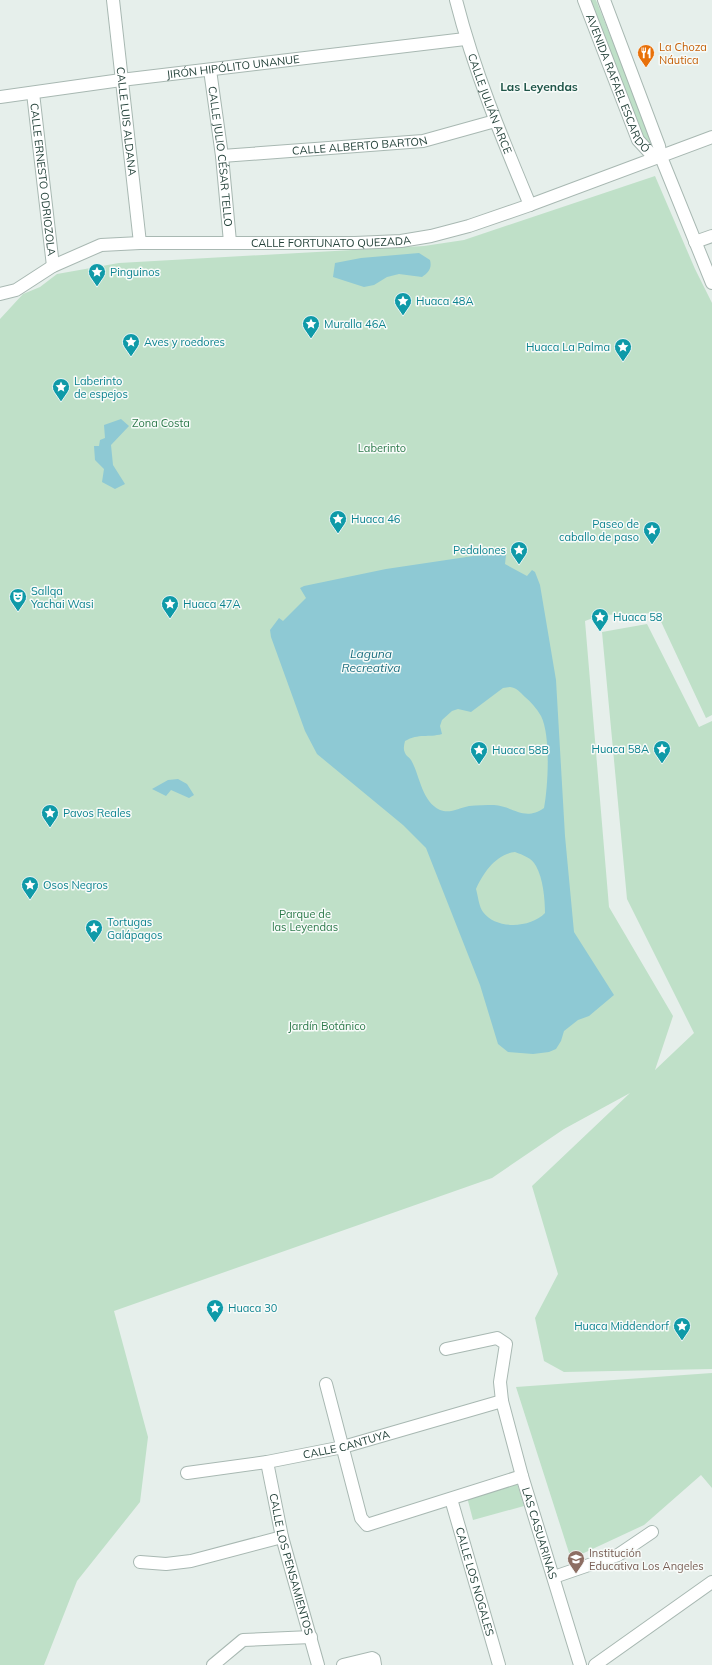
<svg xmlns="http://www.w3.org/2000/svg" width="712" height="1665" font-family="Mulish,sans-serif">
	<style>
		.green { fill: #bfe0c8 }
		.water { fill: #8ec9d4; fill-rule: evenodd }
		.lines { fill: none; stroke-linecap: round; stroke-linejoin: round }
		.minor-casing { stroke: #a8b8b2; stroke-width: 14 }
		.minor { stroke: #fff; stroke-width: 12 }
		.labels { text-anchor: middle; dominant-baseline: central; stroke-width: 3; stroke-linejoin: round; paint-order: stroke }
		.food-label { font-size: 11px; fill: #c56008; stroke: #f7fbf9; text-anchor: start }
		.street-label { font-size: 11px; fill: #24423a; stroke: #f7fbf9 }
		.culture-label { font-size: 11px; fill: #0d838f; stroke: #f7fbf9; text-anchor: start }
		.park-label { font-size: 11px; fill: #2d7a4b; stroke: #f7fbf9 }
		.education-label { font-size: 11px; fill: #785e54; stroke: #f7fbf9; text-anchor: start }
		.neighbourhood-label { font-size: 12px; font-weight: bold; fill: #1f5548; stroke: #f7fbf9 }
		.water-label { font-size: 12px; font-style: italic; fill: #1c6f80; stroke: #f7fbf9 }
	</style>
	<rect width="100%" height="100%" fill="#e6efeb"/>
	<g class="green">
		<polygon points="589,0 596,0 650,135 650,149 644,141"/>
		<polygon points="655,176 695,269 712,303 712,715 706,718 657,613 601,615 585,621 609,907 673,1016 655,1070 694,1033 627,899 602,632 647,624 699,727 712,721 712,1369 564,1372 544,1361 535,1318 558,1274 532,1186 630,1093 564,1129 492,1178 114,1311 148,1437 140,1502 77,1581 44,1665 0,1665 0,319 23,294 40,287 57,274 119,263 424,246 464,240"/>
		<polygon points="712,1373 712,1488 701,1475 644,1525 571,1559 516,1387"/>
		<polygon points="517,1483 524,1506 473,1520 467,1497"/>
	</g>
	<g class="water">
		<path d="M419 253 430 260C432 268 429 272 422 277L399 274 387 277 374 285 364 287 333 277 335 263 361 258Z"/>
		<polygon points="121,419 129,426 111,445 113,465 125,484 115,489 102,482 104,469 95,460 94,446 99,446 100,440 105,438 104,425"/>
		<path d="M500 552 506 555 505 564 527 576 532 570 535 572 540 585 556 680 565 836 574 932 614 995 589 1016 578 1020 564 1031 561 1041 556 1049 549 1052 533 1054 508 1052 498 1044 480 985 426 848 403 825 317 754 305 731 271 637 270 630 279 618 283 621 306 598 300 588 304 586 386 569ZM510 687C517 688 520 692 525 697 531 702 537 709 541 716 551 736 548 787 544 808 524 822 513 806 494 805 486 805 477 805 469 806 459 808 450 814 440 810 421 801 420 775 411 760 409 757 406 756 405 753 403 749 404 745 405 741 419 733 428 738 442 734L440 726 442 720 452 711 458 709 471 712 503 688ZM515 852C523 855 532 858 536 866 543 878 545 899 545 913 531 928 496 930 483 912 479 907 478 896 476 889 483 873 496 854 515 852Z"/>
		<polygon points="178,779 187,784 194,795 189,798 171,790 166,796 152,789 168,780"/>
	</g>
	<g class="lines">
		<defs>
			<g id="minor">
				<path id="s1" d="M113 0 140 243"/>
				<path id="s2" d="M456 0C474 71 502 138 530 205"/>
				<path id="s3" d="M584 0 638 140 650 153 661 157"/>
				<polyline points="604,0 659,146 661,157 712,283"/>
				<path id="s4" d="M210 70 222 156 230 242"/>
				<path id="s5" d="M33 93 53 266"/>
				<path id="s6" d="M0 97 121 80 465 39"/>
				<path id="s7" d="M222 156 423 141 495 121"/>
				<polyline points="695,242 712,236"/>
				<path id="s8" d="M0 294 16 290 53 266 101 245 140 243H355L401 241 431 236 469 226 530 205 712 137"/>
				<path id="s9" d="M446 1349 497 1338 506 1344 500 1382 502 1401 522 1476 580 1665"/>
				<polyline points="326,1384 361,1518 367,1525 522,1476"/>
				<path id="s10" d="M267 1462 282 1537 318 1665"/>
				<path id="s11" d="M187 1473 267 1462 343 1447 502 1401"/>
				<path id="s12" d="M451 1499 499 1665"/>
				<polyline points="140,1562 166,1564 191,1561 282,1537"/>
				<polyline points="554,1577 618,1555 652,1532"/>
				<polyline points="213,1665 243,1640 311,1637"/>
				<polyline points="343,1665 372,1658 374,1659 375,1665"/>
				<polyline points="595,1665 712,1582"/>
			</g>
		</defs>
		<use href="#minor" class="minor-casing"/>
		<use href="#minor" class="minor"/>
	</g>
	<defs>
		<symbol id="restaurant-pin" viewBox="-11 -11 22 30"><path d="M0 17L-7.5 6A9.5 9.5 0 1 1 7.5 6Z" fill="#e8710a" stroke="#f7fbf9"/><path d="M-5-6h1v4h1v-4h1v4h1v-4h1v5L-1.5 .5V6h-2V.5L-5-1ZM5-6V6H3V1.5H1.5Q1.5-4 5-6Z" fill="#fff"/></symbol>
		<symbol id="sight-pin" viewBox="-11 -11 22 30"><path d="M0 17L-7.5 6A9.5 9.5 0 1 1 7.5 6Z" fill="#0f9aa8" stroke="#f7fbf9"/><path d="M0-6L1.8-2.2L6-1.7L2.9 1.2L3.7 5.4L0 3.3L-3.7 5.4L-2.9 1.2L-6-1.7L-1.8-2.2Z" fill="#fff"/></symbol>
		<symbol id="theatre-pin" viewBox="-11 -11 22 30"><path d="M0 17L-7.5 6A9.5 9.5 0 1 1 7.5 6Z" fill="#0f9aa8" stroke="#f7fbf9"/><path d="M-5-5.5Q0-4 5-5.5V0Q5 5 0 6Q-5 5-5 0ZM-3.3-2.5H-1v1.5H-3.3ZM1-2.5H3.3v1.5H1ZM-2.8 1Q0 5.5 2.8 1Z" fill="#fff"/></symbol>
		<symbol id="school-pin" viewBox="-11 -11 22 30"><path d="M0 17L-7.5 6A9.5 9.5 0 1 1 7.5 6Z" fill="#8d6e63" stroke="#f7fbf9"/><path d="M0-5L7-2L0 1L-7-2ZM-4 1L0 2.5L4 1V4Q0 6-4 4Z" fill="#fff"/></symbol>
	</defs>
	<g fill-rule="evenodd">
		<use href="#restaurant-pin" x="636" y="43" width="20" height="27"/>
		<use href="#sight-pin" x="87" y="262" width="20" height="27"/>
		<use href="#sight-pin" x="393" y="291" width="20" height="27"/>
		<use href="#sight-pin" x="301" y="314" width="20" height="27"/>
		<use href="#sight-pin" x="121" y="332" width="20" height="27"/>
		<use href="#sight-pin" x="613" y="337" width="20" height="27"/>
		<use href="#sight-pin" x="51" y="377" width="20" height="27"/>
		<use href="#sight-pin" x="328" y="509" width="20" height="27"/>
		<use href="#sight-pin" x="642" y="520" width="20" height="27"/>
		<use href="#sight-pin" x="509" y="540" width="20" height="27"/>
		<use href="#theatre-pin" x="8" y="587" width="20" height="27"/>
		<use href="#sight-pin" x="160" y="594" width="20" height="27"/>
		<use href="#sight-pin" x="590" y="607" width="20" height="27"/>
		<use href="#sight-pin" x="652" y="739" width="20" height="27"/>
		<use href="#sight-pin" x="469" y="740" width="20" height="27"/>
		<use href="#sight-pin" x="40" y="803" width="20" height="27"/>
		<use href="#sight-pin" x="20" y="875" width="20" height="27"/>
		<use href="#sight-pin" x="84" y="918" width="20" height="27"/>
		<use href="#sight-pin" x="205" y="1298" width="20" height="27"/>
		<use href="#sight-pin" x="672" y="1316" width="20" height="27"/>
		<use href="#school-pin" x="566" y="1549" width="20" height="27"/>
	</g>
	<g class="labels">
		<g class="food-label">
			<text x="659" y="47">La Choza<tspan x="659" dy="13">Náutica</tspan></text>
		</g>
		<g class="street-label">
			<text stroke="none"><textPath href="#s6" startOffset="235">JIRÓN HIPÓLITO UNANUE</textPath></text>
			<text stroke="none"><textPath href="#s3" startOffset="90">AVENIDA RAFAEL ESCARDÓ</textPath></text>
			<text stroke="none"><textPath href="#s2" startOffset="109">CALLE JULIÁN ARCE</textPath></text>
			<text stroke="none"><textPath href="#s1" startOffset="122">CALLE LUIS ALDANA</textPath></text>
			<text stroke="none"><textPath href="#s7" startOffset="138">CALLE ALBERTO BARTON</textPath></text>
			<text stroke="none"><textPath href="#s4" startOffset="87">CALLE JULIO CÉSAR TELLO</textPath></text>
			<text stroke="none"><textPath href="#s5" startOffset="87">CALLE ERNESTO ODRIOZOLA</textPath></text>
			<text stroke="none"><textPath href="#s8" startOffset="343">CALLE FORTUNATO QUEZADA</textPath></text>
			<text stroke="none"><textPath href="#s11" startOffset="162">CALLE CANTUYA</textPath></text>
			<text stroke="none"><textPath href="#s9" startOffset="258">LAS CASUARINAS</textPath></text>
			<text stroke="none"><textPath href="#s10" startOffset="105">CALLE LOS PENSAMIENTOS</textPath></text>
			<text stroke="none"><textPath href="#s12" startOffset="86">CALLE LOS NOGALES</textPath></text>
		</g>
		<g class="culture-label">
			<text x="110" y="272">Pinguinos</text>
			<text x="416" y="301">Huaca 48A</text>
			<text x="324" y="324">Muralla 46A</text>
			<text x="144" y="342">Aves y roedores</text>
			<text x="610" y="347" text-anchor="end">Huaca La Palma</text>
			<text x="74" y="381">Laberinto<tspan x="74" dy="13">de espejos</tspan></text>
			<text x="351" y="519">Huaca 46</text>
			<text x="639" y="524" text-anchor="end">Paseo de<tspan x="639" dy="13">caballo de paso</tspan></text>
			<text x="506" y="550" text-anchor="end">Pedalones</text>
			<text x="31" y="591">Sallqa<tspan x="31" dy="13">Yachai Wasi</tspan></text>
			<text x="183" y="604">Huaca 47A</text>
			<text x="613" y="617">Huaca 58</text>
			<text x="649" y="749" text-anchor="end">Huaca 58A</text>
			<text x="492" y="750">Huaca 58B</text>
			<text x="63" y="813">Pavos Reales</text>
			<text x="43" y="885">Osos Negros</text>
			<text x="107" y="922">Tortugas<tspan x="107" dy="13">Galápagos</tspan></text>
			<text x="228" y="1308">Huaca 30</text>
			<text x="669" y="1326" text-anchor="end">Huaca Middendorf</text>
		</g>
		<g class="park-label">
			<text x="161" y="423">Zona Costa</text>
			<text x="382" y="448">Laberinto</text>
			<text x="305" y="914">Parque de<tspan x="305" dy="13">las Leyendas</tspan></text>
			<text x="327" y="1026">Jardín Botánico</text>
		</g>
		<g class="education-label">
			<text x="589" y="1553">Institución<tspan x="589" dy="13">Educativa Los Angeles</tspan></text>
		</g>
		<g class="neighbourhood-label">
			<text x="539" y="86">Las Leyendas</text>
		</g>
		<g class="water-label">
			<text x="371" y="653">Laguna<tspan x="371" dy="14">Recreativa</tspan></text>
		</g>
	</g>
</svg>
